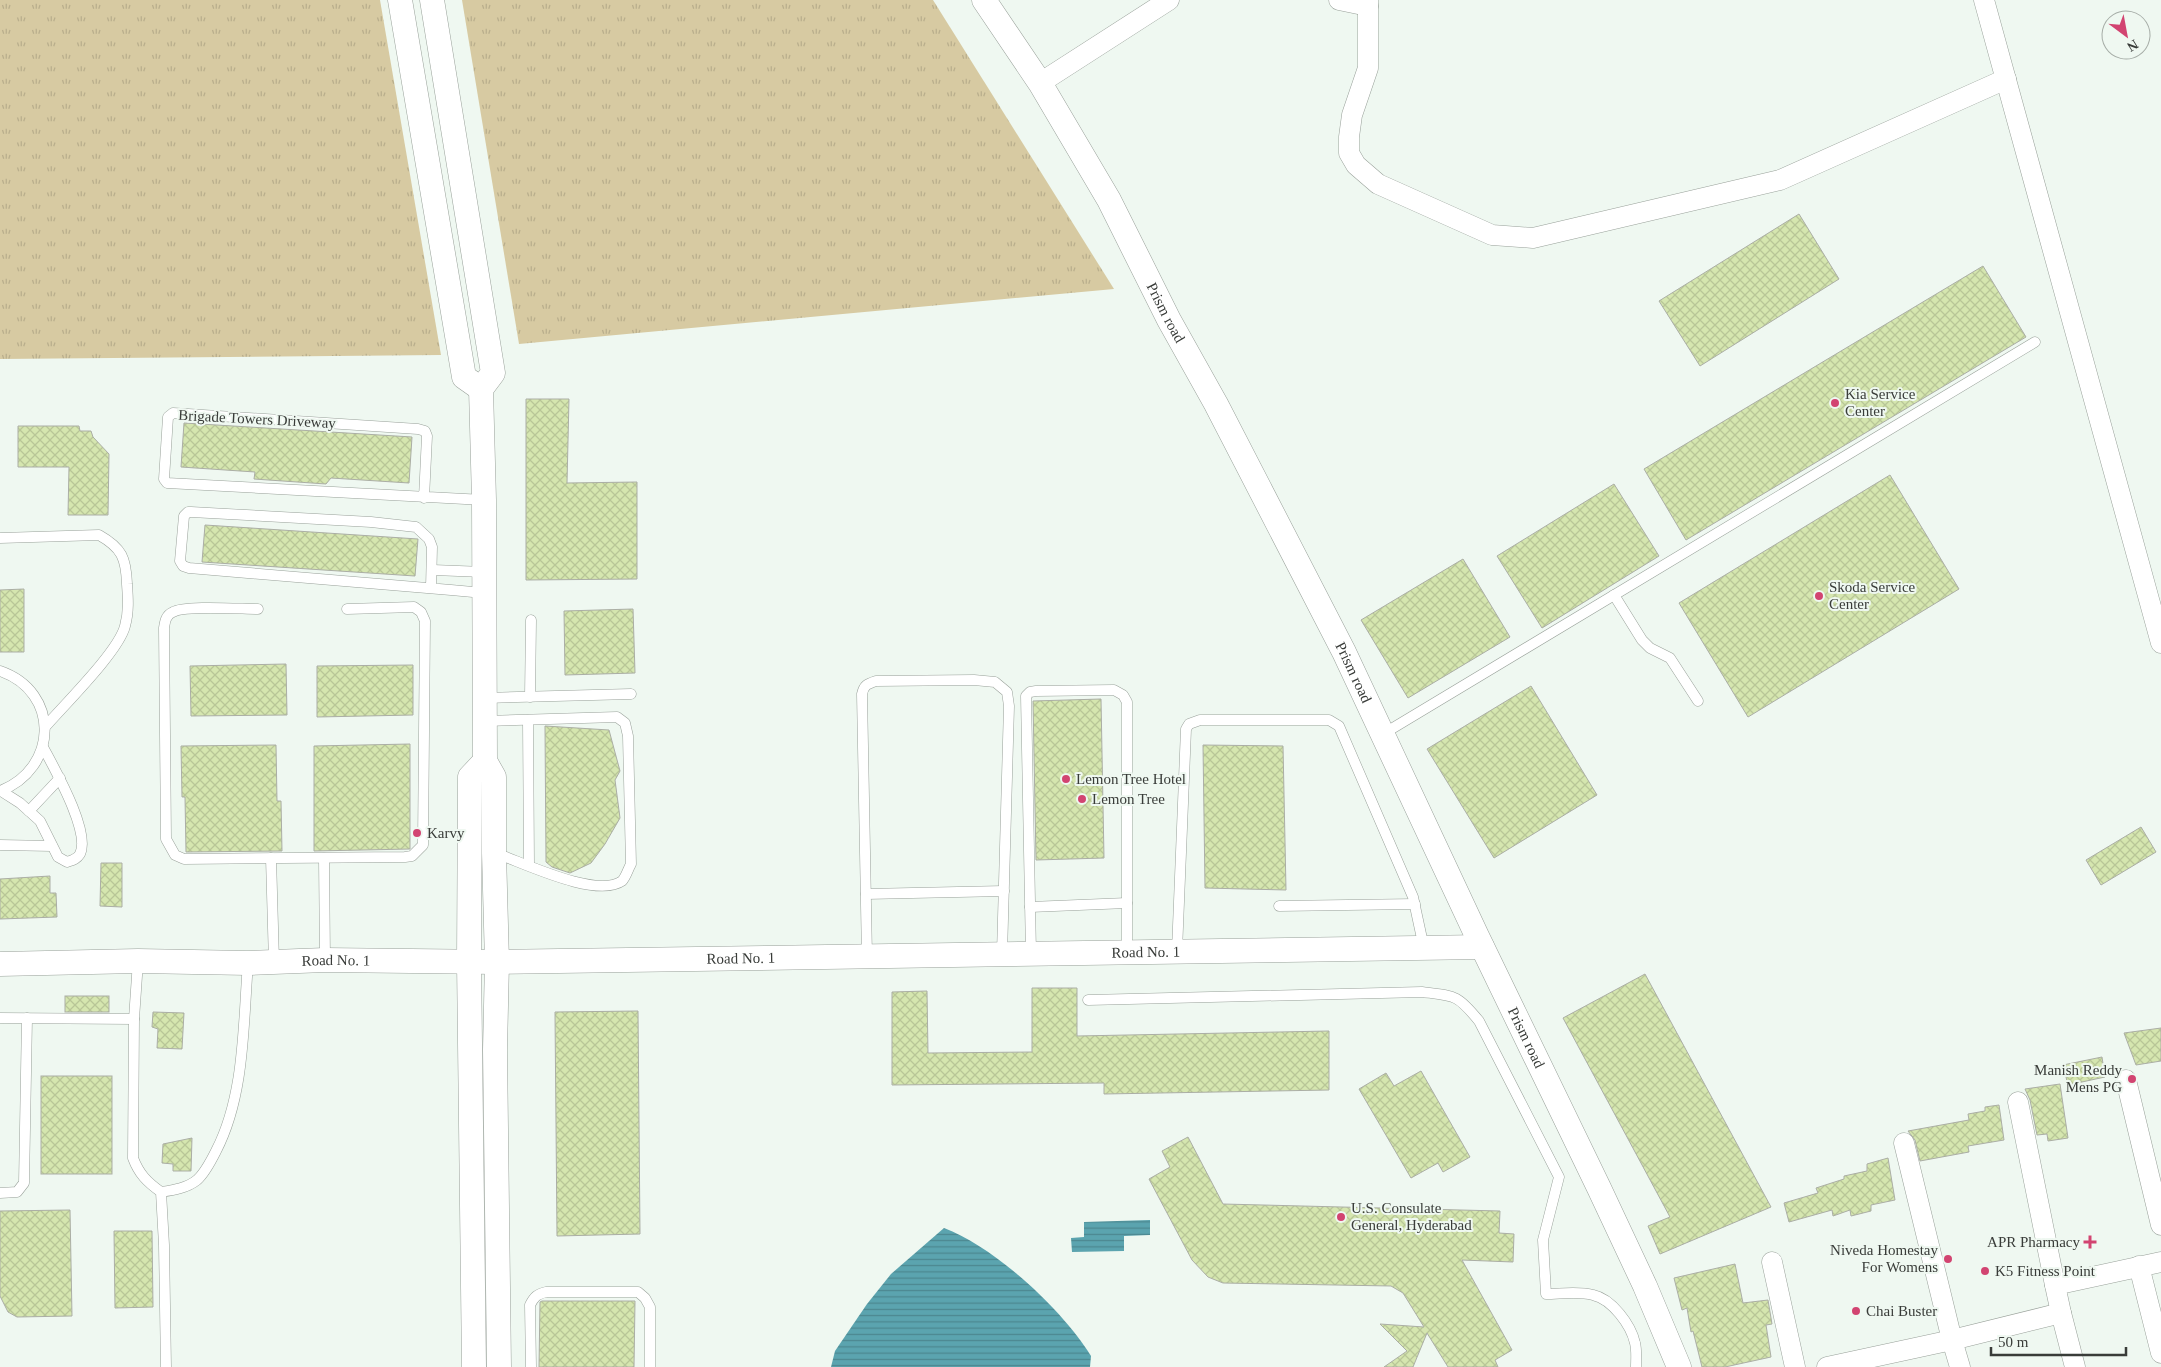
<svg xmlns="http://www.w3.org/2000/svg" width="2161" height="1367" font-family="Georgia,serif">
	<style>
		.grass { fill: url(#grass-tufts) }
		.water { fill: url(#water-rules) }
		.building { fill: url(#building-cross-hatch); stroke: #abaea5 }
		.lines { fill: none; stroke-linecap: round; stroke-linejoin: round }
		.service-casing { stroke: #99a19a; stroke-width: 11 }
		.minor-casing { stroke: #99a19a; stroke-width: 21 }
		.tertiary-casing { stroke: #99a19a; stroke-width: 25 }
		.service { stroke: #fff; stroke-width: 10 }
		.minor { stroke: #fff; stroke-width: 20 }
		.tertiary { stroke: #fff; stroke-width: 24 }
		.poi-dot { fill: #d24471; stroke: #eff8f1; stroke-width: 2 }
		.labels { text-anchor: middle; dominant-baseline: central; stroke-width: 4; stroke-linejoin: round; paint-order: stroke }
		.street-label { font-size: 15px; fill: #393c39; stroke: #eff8f1 }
		.poi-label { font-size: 15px; fill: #393c39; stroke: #eff8f1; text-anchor: start }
	</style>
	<defs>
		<pattern id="grass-tufts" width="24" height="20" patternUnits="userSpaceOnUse" patternTransform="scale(1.25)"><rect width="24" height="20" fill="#d7caa2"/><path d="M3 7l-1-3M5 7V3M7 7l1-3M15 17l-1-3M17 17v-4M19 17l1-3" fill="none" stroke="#b9ae8c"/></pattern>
		<pattern id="water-rules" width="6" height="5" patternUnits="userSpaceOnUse" patternTransform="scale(1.25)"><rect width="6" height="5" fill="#5ba4af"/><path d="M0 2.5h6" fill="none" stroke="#4c878f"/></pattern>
		<pattern id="building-cross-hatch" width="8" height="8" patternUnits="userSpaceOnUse" patternTransform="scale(1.25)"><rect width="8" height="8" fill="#d5e6af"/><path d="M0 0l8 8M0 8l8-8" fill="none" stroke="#b8c697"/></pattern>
	</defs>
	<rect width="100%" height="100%" fill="#eff8f1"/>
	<g class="grass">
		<polygon points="0,0 380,0 441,355 0,359"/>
		<polygon points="462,0 933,0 1114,289 519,344"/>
	</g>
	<g class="water">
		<polygon points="1150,1220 1150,1235 1124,1236 1124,1251 1072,1252 1071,1238 1084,1237 1084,1222"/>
		<path d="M944 1228C996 1248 1062 1309 1091 1356L1090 1367H831L835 1351 867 1304 891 1274Z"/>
	</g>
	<g class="building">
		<polygon points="1799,214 1839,279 1700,366 1659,301"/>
		<polygon points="1983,266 2026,337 1686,540 1644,469"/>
		<polygon points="526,399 569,399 567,483 637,482 637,579 526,580"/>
		<polygon points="184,423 412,437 409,483 331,478 326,484 254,479 255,472 181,467"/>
		<polygon points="18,426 79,426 80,431 91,431 93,437 109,454 108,515 68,515 69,467 18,467"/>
		<polygon points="1890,475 1959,589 1748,717 1679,603"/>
		<polygon points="1614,484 1659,556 1542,628 1497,556"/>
		<polygon points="205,525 418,539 415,576 202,562"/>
		<polygon points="1463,559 1510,637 1408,698 1361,620"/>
		<polygon points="24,589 24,652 0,652 0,590"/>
		<polygon points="633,609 635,673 565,675 564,611"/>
		<polygon points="286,664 287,715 191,716 190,666"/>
		<polygon points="413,665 413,715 317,717 317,666"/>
		<polygon points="1531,686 1597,795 1494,858 1427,749"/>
		<polygon points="1101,699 1104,858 1036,860 1033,701"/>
		<polygon points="545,726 609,730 620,771 615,780 620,818 605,844 591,863 570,873 552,867 546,862"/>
		<polygon points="410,744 410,849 314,851 314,746"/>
		<polygon points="276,745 277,801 281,801 282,851 186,852 185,797 182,797 181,746"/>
		<polygon points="1203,745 1283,746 1286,890 1205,888"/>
		<polygon points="2141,827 2156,852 2101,885 2086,860"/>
		<polygon points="101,863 122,863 122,907 100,906"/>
		<polygon points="50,876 50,893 56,893 57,917 0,919 0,879"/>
		<polygon points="1645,974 1771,1207 1660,1254 1648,1226 1670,1217 1563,1018"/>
		<polygon points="1032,988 1077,988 1077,1036 1329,1031 1329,1090 1104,1094 1104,1083 892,1085 892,992 927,991 928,1053 1032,1052"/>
		<rect x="65" y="996" width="44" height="16"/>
		<polygon points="638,1011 640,1234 557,1236 555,1012"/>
		<polygon points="153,1012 184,1013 182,1049 157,1048 158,1029 152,1027"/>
		<polygon points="2161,1028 2161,1061 2136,1065 2124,1033"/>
		<polygon points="2102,1057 2105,1077 2068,1085 2063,1065"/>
		<polygon points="1421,1071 1470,1157 1443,1172 1438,1163 1411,1178 1359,1089 1386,1073 1394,1086"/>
		<rect x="41" y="1076" width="71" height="98"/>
		<polygon points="2060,1084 2068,1138 2048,1141 2047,1134 2037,1135 2030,1100 2025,1089"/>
		<polygon points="1999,1105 2004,1140 1968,1146 1969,1152 1920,1161 1915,1140 1908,1131 1969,1120 1968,1114 1985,1111 1985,1107"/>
		<polygon points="1188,1137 1223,1204 1500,1211 1499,1233 1514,1234 1513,1262 1462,1260 1512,1350 1495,1360 1498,1367 1448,1367 1427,1333 1413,1367 1384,1367 1407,1351 1380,1324 1424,1327 1403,1293 1391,1286 1223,1283 1208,1277 1192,1260 1149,1179 1170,1167 1162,1151"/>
		<polygon points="192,1138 191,1171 173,1171 173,1164 162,1163 163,1144"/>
		<polygon points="1888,1158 1895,1200 1871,1205 1871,1211 1851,1216 1850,1210 1833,1216 1832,1210 1789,1222 1784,1203 1818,1193 1816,1188 1844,1179 1844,1176 1867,1171 1867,1164"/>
		<polygon points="70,1210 72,1316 17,1317 8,1312 0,1296 0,1211"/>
		<polygon points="114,1231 152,1231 153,1307 115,1308"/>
		<polygon points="1735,1264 1743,1303 1768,1300 1772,1324 1766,1325 1771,1357 1725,1367 1702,1367 1693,1331 1691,1332 1687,1308 1682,1310 1674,1278"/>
		<polygon points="542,1301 635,1301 634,1367 539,1367 540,1302"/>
	</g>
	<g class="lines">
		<defs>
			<g id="service">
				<polyline points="424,498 427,436 425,431 418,429 173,413 168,417 164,479 167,483 484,500"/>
				<path d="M0 538 99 535C122 548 126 558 127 584 128 598 129 612 125 626 119 651 64 705 45 727"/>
				<polyline points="433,570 484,572"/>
				<polyline points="431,588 432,547 429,539 416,527 371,522 191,512 188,512 184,516 180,561 183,566 189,568 451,590 484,593"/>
				<polyline points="1614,595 1642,640 1650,648 1670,658 1698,701"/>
				<path d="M258 609C242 609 184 605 173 612 166 615 165 621 164 628L166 839 175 855 184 859 405 857 412 856 423 845 425 621 421 612 414 607 347 609"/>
				<path d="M0 671C61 692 58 769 0 791"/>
				<polyline points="530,697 531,620"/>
				<polyline points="485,698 631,694"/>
				<polyline points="528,720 529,865"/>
				<path d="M485 721 617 717 625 723 628 736 631 864C628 869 626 877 622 881 596 899 522 862 495 853"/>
				<polyline points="1383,734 2035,342"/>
				<path d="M1 791 20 803 40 821 58 857 67 862C73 860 77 859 80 854 91 832 54 768 43 747"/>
				<polyline points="29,811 60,778"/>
				<polyline points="0,845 52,846"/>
				<polyline points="271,858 274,962"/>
				<polyline points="324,858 325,960"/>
				<polyline points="866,894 1004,891"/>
				<polyline points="1279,906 1415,904"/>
				<polyline points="1030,907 1127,903"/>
				<polyline points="1177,951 1186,729 1189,724 1200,720 1329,720 1339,726 1413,897 1424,948"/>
				<polyline points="1031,953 1026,696 1030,692 1036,691 1114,690 1123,695 1127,702 1127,951"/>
				<path d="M867 957 862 694C864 685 867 684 876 681L974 680 995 682 1007 692 1009 706 1002 954"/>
				<path d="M138 961 134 1019 133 1158C139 1174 147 1182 161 1192L164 1245 166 1367"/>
				<path d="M1088 1000 1422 992C1455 996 1457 994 1479 1021L1559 1177 1543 1240 1546 1294C1560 1294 1579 1291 1593 1295 1612 1299 1631 1325 1635 1343 1637 1351 1636 1360 1636 1367"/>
				<polyline points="0,1018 134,1019"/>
				<path d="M161 1192C174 1190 187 1188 197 1180 205 1173 211 1161 216 1151 245 1095 243 1025 248 963"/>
				<polyline points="0,1193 17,1192 24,1183 27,1018"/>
				<path d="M531 1367 530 1305C534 1297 537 1294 546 1292H638L645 1298 650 1307V1367"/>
			</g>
			<g id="minor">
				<polyline points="1339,0 1368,6"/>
				<polyline points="1368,0 1368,68 1352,115 1349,137 1349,153 1356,165 1378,184 1492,235 1533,238 1780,180 2006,79"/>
				<polyline points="1984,0 2161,643"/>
				<polyline points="1040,83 1169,0"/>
				<polyline points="2126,1080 2161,1225"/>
				<polyline points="2018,1102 2055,1285"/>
				<polyline points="1904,1143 1952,1340 1960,1367"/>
				<polyline points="1772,1262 1795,1367"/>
				<polyline points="2139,1266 2161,1353"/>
				<polyline points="2061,1313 2075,1367"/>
				<polyline points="1827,1367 1952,1340 2061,1313 2055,1285 2161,1262"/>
			</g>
			<g id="tertiary">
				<polyline points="400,0 464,377 481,389"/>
				<polyline points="432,0 493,373 481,389 484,500 485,761 494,777 494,853 497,962 495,1050 499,1367"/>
				<path id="s1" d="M984 0 1040 83 1109 200 1169 320 1216 404 1344 652 1477 936 1599 1188 1645 1286 1679 1367"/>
				<path id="s2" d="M0 964 138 961 248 963 325 960 497 962 1482 947"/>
				<polyline points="474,1367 469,962 470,777 485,761"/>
			</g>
		</defs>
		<use href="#service" class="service-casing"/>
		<use href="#minor" class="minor-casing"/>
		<use href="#tertiary" class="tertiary-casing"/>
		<use href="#service" class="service"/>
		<use href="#minor" class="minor"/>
		<use href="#tertiary" class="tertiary"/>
	</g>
	<g class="poi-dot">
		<circle cx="1835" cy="403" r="5"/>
		<circle cx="1819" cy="596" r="5"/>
		<circle cx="1066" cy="779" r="5"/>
		<circle cx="1082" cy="799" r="5"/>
		<circle cx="417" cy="833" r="5"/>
		<circle cx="2132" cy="1079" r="5"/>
		<circle cx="1341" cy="1217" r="5"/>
		<path d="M2087.5 1234.5h5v5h5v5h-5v5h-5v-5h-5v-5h5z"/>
		<circle cx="1948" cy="1259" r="5"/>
		<circle cx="1985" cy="1271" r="5"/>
		<circle cx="1856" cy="1311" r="5"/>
	</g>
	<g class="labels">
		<g class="street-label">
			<text stroke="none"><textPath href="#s1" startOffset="362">Prism road</textPath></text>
			<text transform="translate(257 419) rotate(3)">Brigade Towers Driveway</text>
			<text stroke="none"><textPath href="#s1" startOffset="768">Prism road</textPath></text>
			<text stroke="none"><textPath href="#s2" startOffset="1146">Road No. 1</textPath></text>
			<text stroke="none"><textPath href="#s2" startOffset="741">Road No. 1</textPath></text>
			<text stroke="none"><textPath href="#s2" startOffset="336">Road No. 1</textPath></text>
			<text stroke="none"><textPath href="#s1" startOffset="1172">Prism road</textPath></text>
		</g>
		<g class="poi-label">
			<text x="1845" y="394">Kia Service<tspan x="1845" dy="17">Center</tspan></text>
			<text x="1829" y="587">Skoda Service<tspan x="1829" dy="17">Center</tspan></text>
			<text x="1076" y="779">Lemon Tree Hotel</text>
			<text x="1092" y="799">Lemon Tree</text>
			<text x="427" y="833">Karvy</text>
			<text x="2122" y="1070" text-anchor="end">Manish Reddy<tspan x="2122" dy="17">Mens PG</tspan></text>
			<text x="1351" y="1208">U.S. Consulate<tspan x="1351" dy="17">General, Hyderabad</tspan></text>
			<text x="2080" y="1242" text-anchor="end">APR Pharmacy</text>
			<text x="1938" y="1250" text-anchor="end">Niveda Homestay<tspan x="1938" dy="17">For Womens</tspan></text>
			<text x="1995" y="1271">K5 Fitness Point</text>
			<text x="1866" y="1311">Chai Buster</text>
		</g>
	</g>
	<g transform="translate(2126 35) rotate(148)"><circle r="24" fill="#eff8f1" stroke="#a6ada7"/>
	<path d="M0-4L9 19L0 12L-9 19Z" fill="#d24471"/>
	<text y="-8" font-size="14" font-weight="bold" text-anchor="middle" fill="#393c39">N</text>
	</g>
	<path d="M1991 1347v8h135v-8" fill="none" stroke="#393c39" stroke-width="2.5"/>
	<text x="1998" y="1347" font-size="15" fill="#393c39" stroke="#eff8f1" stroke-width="4" paint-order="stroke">50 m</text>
</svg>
